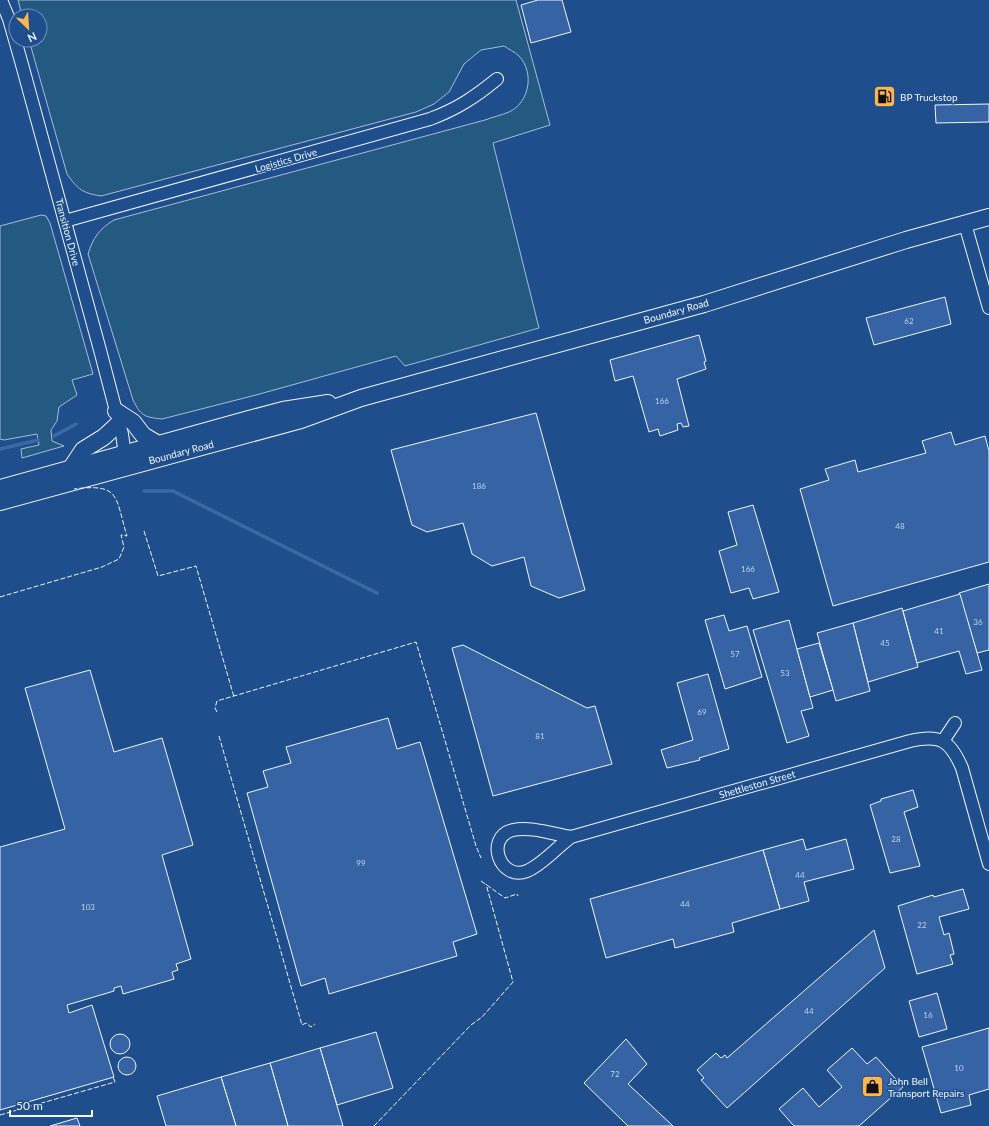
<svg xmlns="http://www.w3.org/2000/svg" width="989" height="1126" font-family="Lato,sans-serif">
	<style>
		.green { fill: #245a82; stroke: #a8bbd7 }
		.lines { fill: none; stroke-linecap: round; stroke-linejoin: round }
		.stream { stroke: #3b69a3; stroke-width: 3.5 }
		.building { fill: #3563a3; stroke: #f2f6ff }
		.minor-casing { stroke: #f2f6ff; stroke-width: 14 }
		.major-casing { stroke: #f2f6ff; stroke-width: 18 }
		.minor { stroke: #1f4e8c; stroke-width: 12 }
		.major { stroke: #1f4e8c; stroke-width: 16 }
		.fence { stroke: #f2f6ff; stroke-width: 1; stroke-dasharray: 5 2; stroke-linecap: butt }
		.labels { text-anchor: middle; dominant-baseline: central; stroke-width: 3; stroke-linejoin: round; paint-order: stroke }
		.number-label { font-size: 8px; fill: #c3d1e8 }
		.poi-label { font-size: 10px; fill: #f2f6ff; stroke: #1f4e8c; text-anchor: start }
		.street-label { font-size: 10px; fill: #f2f6ff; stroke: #1f4e8c }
	</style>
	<rect width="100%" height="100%" fill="#1f4e8c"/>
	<g class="green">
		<path d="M18 0H516L550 125 493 143 539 328 405 366 396 356 256 395 162 419C144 417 141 416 133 400L88 254C93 238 99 229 114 220L485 120C493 117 502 115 509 112 529 103 535 73 519 56 515 52 508 49 504 46L481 50 464 64 449 92 434 104 416 112 101 196C83 193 78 190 67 174L29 40H40V16H22Z"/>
		<polygon points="41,215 46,216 50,223 93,374 72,380 77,395 59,407 57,421 51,430 52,441 64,446 22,458 21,449 39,445 37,434 4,440 0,439 0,226"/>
	</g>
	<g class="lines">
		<g class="stream">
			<polyline points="54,436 76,424"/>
			<polyline points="0,449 38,440"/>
			<polyline points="144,491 173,491 377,593"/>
		</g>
	</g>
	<g class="building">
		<polygon points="538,0 562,0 571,32 531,43 521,5"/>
		<polygon points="989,104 989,122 936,123 935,105"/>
		<polygon points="945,297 951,324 874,345 866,318"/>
		<polygon points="699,335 706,361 704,362 706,369 677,379 689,426 683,427 681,423 677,424 678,430 660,436 658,429 649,432 633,376 615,381 610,360"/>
		<polygon points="536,413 585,590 559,598 531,586 524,557 492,566 472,554 463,523 427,532 412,525 391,450"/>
		<polygon points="951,432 955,445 985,436 989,451 989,562 833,606 800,489 829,480 825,469 855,460 858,472 926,453 922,441"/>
		<polygon points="753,505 779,592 753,599 749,588 731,593 719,551 737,545 728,512"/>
		<polygon points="989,584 989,650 977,653 959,593"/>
		<polygon points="960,594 982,670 966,674 959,651 917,663 903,611"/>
		<polygon points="902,608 918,667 868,682 853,623"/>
		<polygon points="724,615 729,631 747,626 762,677 725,689 705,620"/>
		<polygon points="789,620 813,708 801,711 809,736 787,743 753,630"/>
		<polygon points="853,623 870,691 836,701 817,633"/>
		<polygon points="819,643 833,690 810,697 797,649"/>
		<polygon points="463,645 587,708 595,706 612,764 493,796 452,648"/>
		<polygon points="90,670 114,752 162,738 193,845 162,855 191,959 176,964 178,970 172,972 174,979 123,994 121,986 114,988 114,991 67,1005 69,1013 92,1005 114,1077 0,1110 0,847 65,829 25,688"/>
		<polygon points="708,674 729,749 699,758 700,760 667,768 661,750 693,740 677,683"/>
		<polygon points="388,718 397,749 420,742 477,934 453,942 457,956 329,994 325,978 301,986 247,793 268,787 263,771 291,763 286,747"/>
		<polygon points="913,790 918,807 904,812 920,866 890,873 870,805 881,801 881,799"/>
		<polygon points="803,839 806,850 846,839 854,869 804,882 809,901 780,909 763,850"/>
		<polygon points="763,850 780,909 732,923 734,932 675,948 673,939 606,958 590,899"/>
		<polygon points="963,889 969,909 939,917 944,935 949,933 954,954 950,955 953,964 917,974 898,906 933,895 934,897"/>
		<polygon points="874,930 885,968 727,1108 701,1080 704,1078 697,1070 716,1053 721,1058 725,1055 727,1058"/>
		<polygon points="937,993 947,1029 919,1037 909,1001"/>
		<polygon points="989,1028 989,1089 969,1095 971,1105 941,1113 922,1047"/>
		<polygon points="376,1032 393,1088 337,1105 320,1048"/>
		<circle cx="120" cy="1044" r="10"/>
		<polygon points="626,1039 647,1064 628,1084 673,1126 628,1126 584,1083"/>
		<polygon points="320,1048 343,1126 288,1126 270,1063"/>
		<polygon points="852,1048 867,1064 876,1057 903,1087 859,1126 794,1126 779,1109 803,1088 819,1107 842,1087 827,1070"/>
		<circle cx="127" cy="1066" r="9"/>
		<polygon points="270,1063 288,1126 236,1126 221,1077"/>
		<polygon points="221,1077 236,1126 166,1126 157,1096"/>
		<polygon points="77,1118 80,1126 50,1126"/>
	</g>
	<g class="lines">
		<defs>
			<g id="minor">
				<polyline points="1,0 9,19 21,61 100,350 122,434 126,462"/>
				<path d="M65 221 430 119C457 109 475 97 497 79"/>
				<polyline points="965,224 989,308"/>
				<polyline points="943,741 955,723"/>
				<path d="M571 837C553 834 530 826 513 830 484 837 500 882 527 871 543 864 557 847 571 837L910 741C940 734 950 740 962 768L989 864"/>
			</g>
			<g id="major">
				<polyline points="116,411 133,422 143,435 158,444"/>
				<polyline points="71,468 83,450 104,437 119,423"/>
				<polyline points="0,488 249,419 283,410 328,403"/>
				<polyline points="0,502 301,420 361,398 704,304 906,240 989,217"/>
			</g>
		</defs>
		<use href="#minor" class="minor-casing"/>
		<use href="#major" class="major-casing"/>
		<use href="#minor" class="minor"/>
		<use href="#major" class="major"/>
		<g class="fence">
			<polyline points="144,531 158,576 196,566 234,697"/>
			<path d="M0 597 102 567 119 559 124 547 121 535 127 536C115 497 121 483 74 489"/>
			<polyline points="217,712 215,708 217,701 416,642 476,846 481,858"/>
			<polyline points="219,736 302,1025 306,1023 311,1027 315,1024"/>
			<polyline points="481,881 505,898 517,894 518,896"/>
			<polyline points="0,1115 115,1082 113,1077"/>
			<polyline points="374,1126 471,1025 482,1017 513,982 486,884"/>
		</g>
	</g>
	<defs>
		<symbol id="fuel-square" viewBox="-11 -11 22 22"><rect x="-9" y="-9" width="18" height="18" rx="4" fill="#ffb74d" stroke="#1f4e8c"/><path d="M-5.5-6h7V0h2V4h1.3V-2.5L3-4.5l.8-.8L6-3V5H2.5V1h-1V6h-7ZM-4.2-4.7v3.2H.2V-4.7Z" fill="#111"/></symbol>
		<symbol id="shop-square" viewBox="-11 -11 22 22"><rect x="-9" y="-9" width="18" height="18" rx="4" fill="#ffb74d" stroke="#1f4e8c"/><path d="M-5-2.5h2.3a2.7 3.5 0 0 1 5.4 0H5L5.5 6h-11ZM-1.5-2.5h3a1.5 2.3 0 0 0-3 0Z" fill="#111"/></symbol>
	</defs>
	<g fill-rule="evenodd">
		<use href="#fuel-square" x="872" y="84" width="25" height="25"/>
		<use href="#shop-square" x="860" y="1074" width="25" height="25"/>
	</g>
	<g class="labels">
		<g class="number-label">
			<text x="909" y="321">62</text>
			<text x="662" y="401">166</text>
			<text x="479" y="486">186</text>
			<text x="900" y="526">48</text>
			<text x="748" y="569">166</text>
			<text x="978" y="622">36</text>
			<text x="939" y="631">41</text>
			<text x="885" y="643">45</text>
			<text x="735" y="654">57</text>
			<text x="785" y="673">53</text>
			<text x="702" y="712">69</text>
			<text x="540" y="736">81</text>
			<text x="896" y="839">28</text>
			<text x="361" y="863">99</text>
			<text x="800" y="875">44</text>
			<text x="685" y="904">44</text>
			<text x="88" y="907">103</text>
			<text x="922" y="925">22</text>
			<text x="809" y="1011">44</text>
			<text x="928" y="1015">16</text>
			<text x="959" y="1068">10</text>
			<text x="615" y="1074">72</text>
		</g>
		<g class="poi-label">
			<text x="900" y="97">BP Truckstop</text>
			<text x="888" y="1081">John Bell<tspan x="888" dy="12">Transport Repairs</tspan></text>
		</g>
		<g class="street-label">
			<text transform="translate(286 160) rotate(-16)">Logistics Drive</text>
			<text transform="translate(68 232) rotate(75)">Transition Drive</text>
			<text transform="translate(676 311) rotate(-16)">Boundary Road</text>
			<text transform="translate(181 452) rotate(-15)">Boundary Road</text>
			<text transform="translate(757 784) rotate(-16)">Shettleston Street</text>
		</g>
	</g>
	<g transform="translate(28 28) rotate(155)"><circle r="19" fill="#1f4e8c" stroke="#7391ba"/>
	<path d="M0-3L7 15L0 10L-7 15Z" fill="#ffb74d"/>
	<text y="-6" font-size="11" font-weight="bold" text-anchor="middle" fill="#f2f6ff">N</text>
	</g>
	<path d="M10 1110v6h82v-6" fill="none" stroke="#f2f6ff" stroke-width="2"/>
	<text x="16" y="1110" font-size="12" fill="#f2f6ff" stroke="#1f4e8c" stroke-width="3" paint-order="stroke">50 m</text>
</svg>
